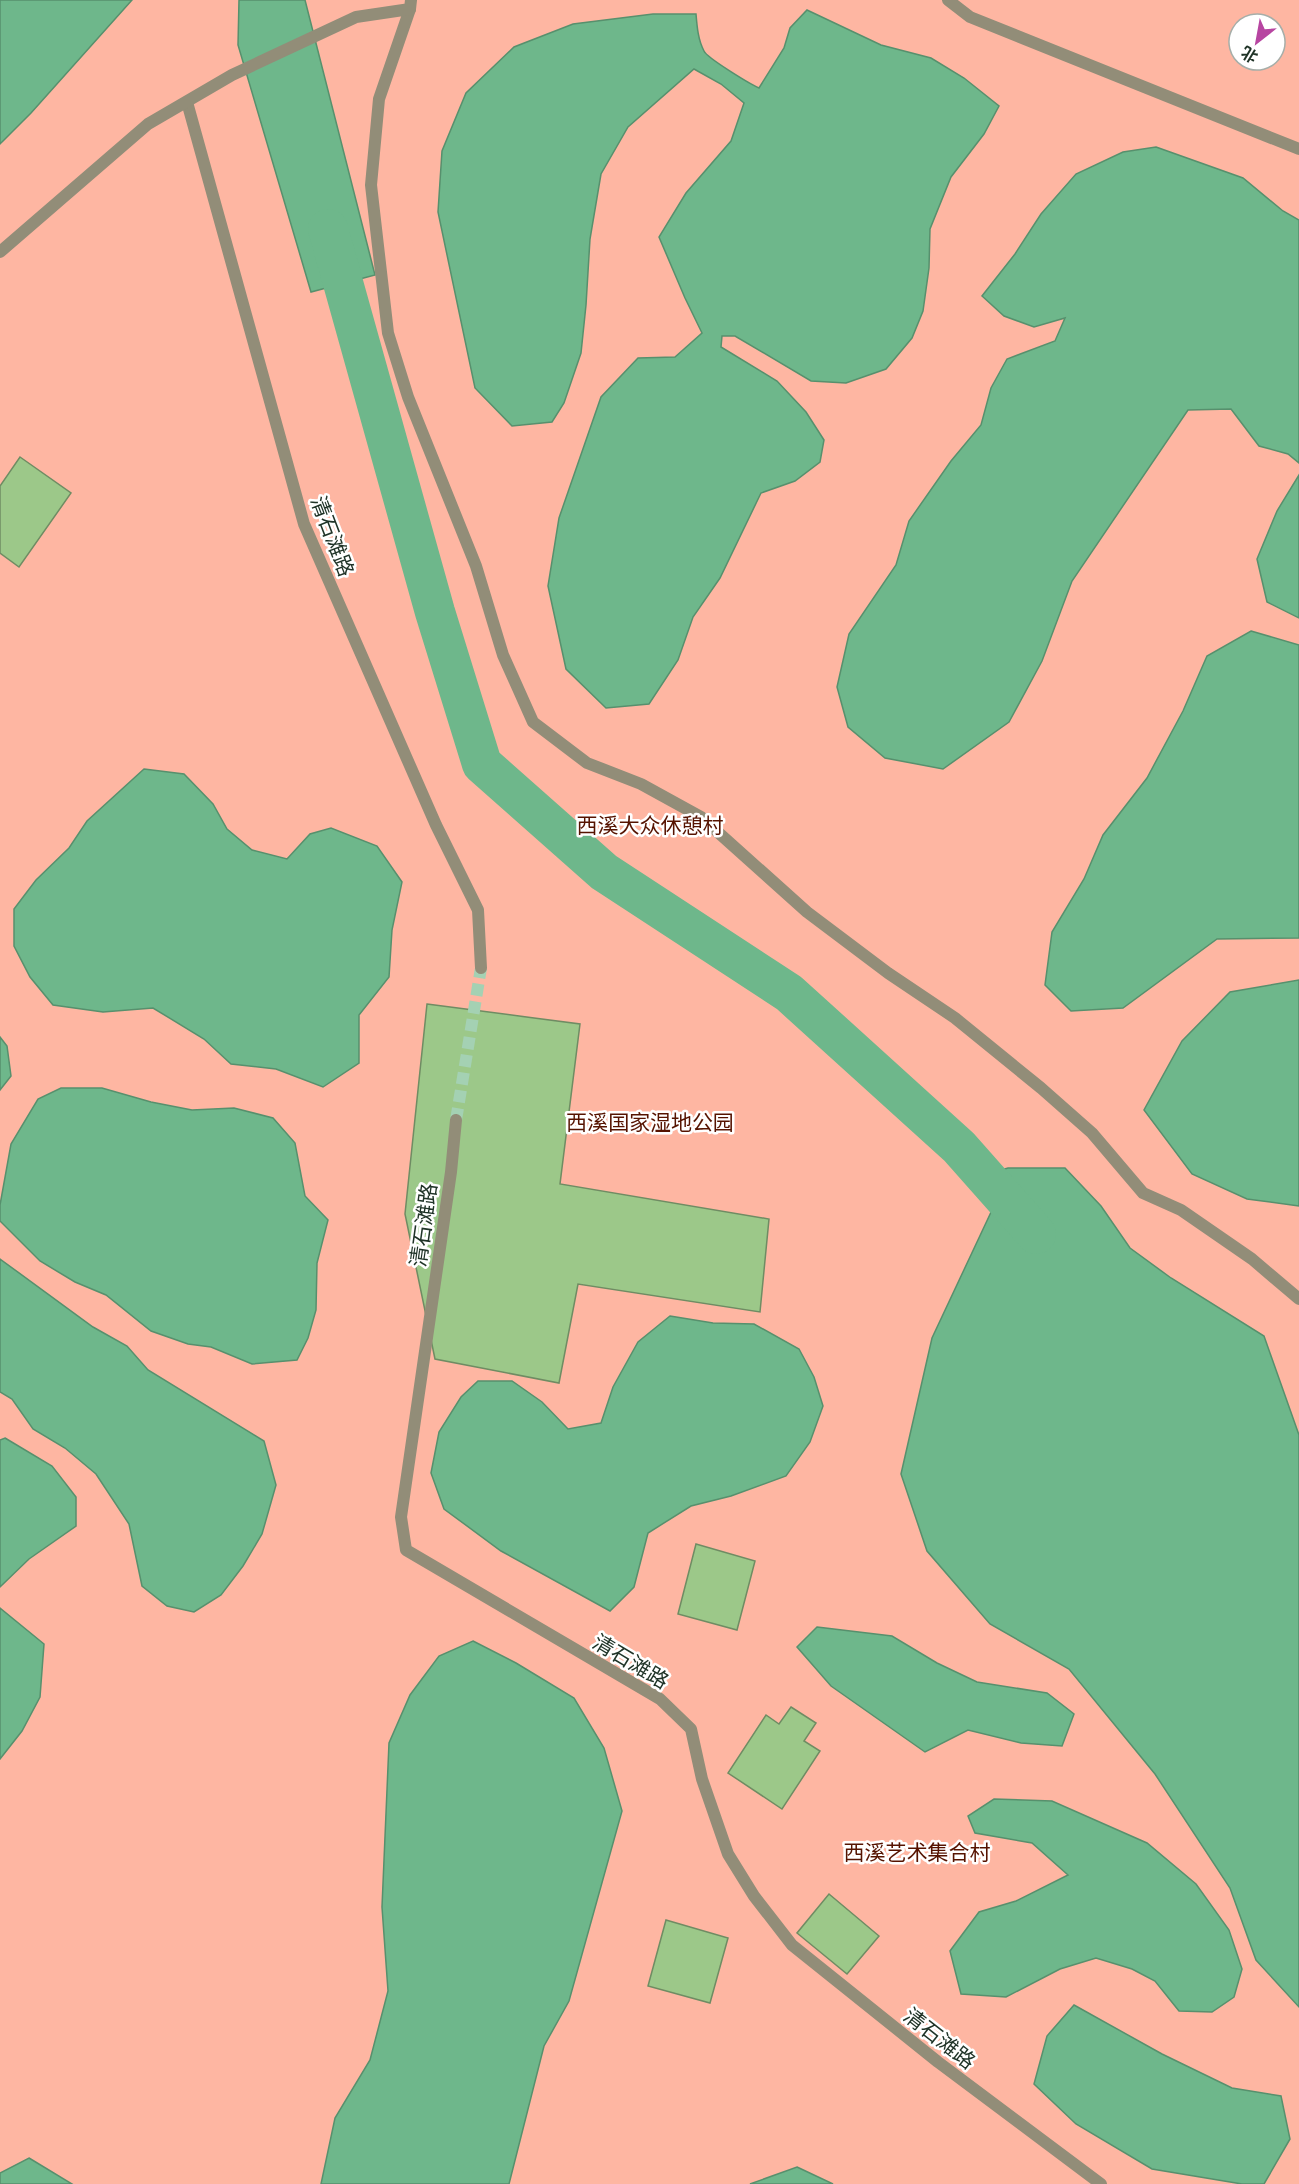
<svg xmlns="http://www.w3.org/2000/svg" width="1299" height="2184" font-family="'Open Sans','Noto Sans SC',sans-serif">
	<style>
		.green { fill: #feb6a2; fill-rule: evenodd }
		.water { fill: #6eb78b; stroke: #57906d; stroke-width: 1.5 }
		.lines { fill: none; stroke-linecap: round; stroke-linejoin: round }
		.canal { stroke: #6eb78b; stroke-width: 40 }
		.building { fill: #9cc889; stroke: #6f8c63; stroke-width: 1.5 }
		.minor-tunnel { stroke: #a4d1b3; stroke-width: 12; stroke-dasharray: 12 6; stroke-linecap: butt }
		.service { stroke: #928d78; stroke-width: 12 }
		.pedestrian { stroke: #928d78; stroke-width: 12 }
		.minor { stroke: #928d78; stroke-width: 12 }
		.labels { text-anchor: middle; dominant-baseline: central; stroke-width: 5; stroke-linejoin: round; paint-order: stroke }
		.street-label { font-size: 21px; fill: #203428; stroke: #fff }
		.park-label { font-size: 21px; fill: #561300; stroke: #fff }
	</style>
	<rect width="100%" height="100%" fill="#c5f8d6"/>
	<path class="green" d="M0 0H1299V2184H0ZM1239 24H1275V60H1239Z"/>
	<g class="water">
		<polygon points="0,0 132,0 31,113 0,144"/>
		<polygon points="239,0 305,0 375,275 311,292 238,45"/>
		<path d="M807 10 881 45 931 58 964 78 999 106 984 134 951 177 930 229 929 268 923 311 912 338 886 369 846 383 811 381 735 336H722L721 347 777 381 806 412 824 440 820 462 795 481 761 493 720 578 693 617 678 660 649 704 606 708 566 669 548 586 559 518 601 397 638 358 675 357 702 333 685 298 659 237 686 193 731 141 744 103 721 84 694 69 628 127 601 174 590 239 586 305 581 353 564 403 552 422 512 426 475 388 438 212 442 151 466 93 514 47 573 24 653 14H696C697 26 698 40 704 51 707 58 750 84 759 88L784 48 790 28Z"/>
		<polygon points="1156,147 1243,178 1283,211 1299,220 1299,463 1288,454 1259,446 1231,409 1188,410 1072,581 1042,661 1009,722 943,769 885,758 848,727 837,687 849,634 896,565 909,521 951,461 981,425 991,388 1007,359 1055,341 1065,318 1034,327 1004,316 982,296 1015,254 1041,214 1076,174 1123,152"/>
		<polygon points="1299,475 1299,618 1267,602 1257,559 1277,511"/>
		<polygon points="1251,631 1299,645 1299,938 1217,939 1123,1008 1071,1011 1045,985 1052,932 1084,879 1103,835 1147,778 1183,711 1207,656"/>
		<polygon points="144,769 184,774 213,804 227,829 252,850 287,859 310,834 331,828 377,846 402,882 392,930 389,977 359,1015 359,1063 323,1087 276,1069 231,1064 204,1039 153,1008 103,1012 53,1005 30,977 14,946 14,909 36,880 69,848 87,821"/>
		<polygon points="1299,980 1299,1206 1247,1199 1192,1174 1144,1110 1182,1041 1230,992"/>
		<polygon points="0,1037 7,1046 11,1076 0,1090"/>
		<polygon points="61,1088 102,1088 151,1102 192,1110 234,1108 273,1118 295,1143 305,1196 328,1220 317,1263 316,1310 308,1338 297,1360 252,1364 211,1347 188,1344 151,1331 106,1295 75,1282 40,1261 0,1221 0,1205 11,1144 38,1099"/>
		<polygon points="1008,1168 1065,1168 1101,1206 1130,1248 1171,1278 1264,1336 1299,1435 1299,2007 1256,1960 1230,1888 1155,1774 1069,1669 990,1624 927,1551 901,1474 932,1338 1000,1193 984,1175"/>
		<polygon points="0,1259 93,1327 127,1346 148,1370 264,1441 276,1485 262,1534 243,1566 221,1595 194,1612 167,1606 142,1586 129,1524 96,1474 65,1448 33,1429 12,1399 0,1392"/>
		<polygon points="670,1316 713,1323 754,1324 799,1349 814,1377 823,1406 810,1442 786,1476 731,1496 691,1506 648,1533 634,1587 610,1611 501,1551 444,1509 431,1473 439,1432 461,1397 478,1381 512,1381 542,1402 568,1429 601,1423 613,1387 638,1342"/>
		<polygon points="5,1438 52,1466 76,1497 76,1526 29,1559 0,1587 0,1440"/>
		<polygon points="0,1608 44,1644 40,1697 22,1731 0,1759"/>
		<polygon points="817,1627 892,1636 937,1663 977,1682 1047,1693 1074,1714 1062,1746 1021,1743 968,1730 925,1752 831,1686 797,1647"/>
		<polygon points="473,1641 516,1663 574,1698 604,1748 622,1811 569,2001 544,2046 509,2184 321,2184 335,2118 370,2060 388,1991 382,1907 389,1743 410,1695 439,1656"/>
		<polygon points="994,1799 1052,1801 1147,1843 1196,1884 1229,1930 1242,1969 1234,1997 1212,2012 1179,2011 1155,1981 1132,1969 1096,1958 1060,1969 1006,1997 961,1994 950,1951 979,1912 1016,1901 1068,1875 1032,1843 975,1833 968,1816"/>
		<polygon points="1074,2005 1162,2054 1232,2088 1281,2096 1290,2139 1264,2184 1242,2184 1152,2169 1076,2124 1034,2084 1047,2036"/>
		<polygon points="29,2158 72,2184 0,2184 0,2173"/>
		<polygon points="797,2167 833,2184 750,2184"/>
	</g>
	<g class="lines">
		<polyline class="canal" points="328,229 435,612 482,764 604,872 789,993 959,1147 1036,1234"/>
	</g>
	<g class="building">
		<polygon points="20,457 71,493 19,567 0,553 0,486"/>
		<polygon points="427,1004 580,1024 560,1184 769,1219 760,1312 578,1284 559,1383 435,1359 405,1214"/>
		<polygon points="696,1544 755,1561 737,1630 678,1614"/>
		<polygon points="791,1707 816,1723 804,1741 820,1751 782,1809 728,1773 766,1715 779,1724"/>
		<polygon points="829,1894 879,1936 847,1974 797,1933"/>
		<polygon points="666,1920 728,1938 710,2003 648,1986"/>
	</g>
	<g class="lines">
		<polyline class="minor-tunnel" points="456,1120 481,968"/>
		<polyline class="service" points="948,0 970,17 1299,149"/>
		<polyline class="pedestrian" points="410,9 379,99 371,185 388,333 408,397 476,566 503,655 533,722 587,763 641,784 701,817 807,912 888,973 955,1018 1041,1088 1092,1133 1143,1193 1181,1210 1252,1259 1299,1299"/>
		<g class="minor">
			<polyline points="187,102 304,524 436,825 478,910 481,968"/>
			<polyline points="0,252 148,124 232,75 356,17 410,9 411,0"/>
			<polyline points="456,1120 451,1172 401,1517 406,1550 660,1699 691,1729 702,1779 728,1854 754,1896 792,1945 938,2062 1101,2184"/>
		</g>
	</g>
	<g class="labels">
		<g class="street-label">
			<text transform="translate(333 536) rotate(69)">清石滩路</text>
			<text transform="translate(423 1225) rotate(-82)">清石滩路</text>
			<text transform="translate(631 1661) rotate(31)">清石滩路</text>
			<text transform="translate(940 2038) rotate(38)">清石滩路</text>
		</g>
		<g class="park-label">
			<text x="650" y="825">西溪大众休憩村</text>
			<text x="650" y="1122">西溪国家湿地公园</text>
			<text x="917" y="1852">西溪艺术集合村</text>
		</g>
	</g>
	<g transform="translate(1257 42) rotate(211)"><circle r="28" fill="#ffffff" stroke="#a6aea9" stroke-width="1.5"/>
	<path d="M0-4.5L10 22L0 15L-10 22Z" fill="#b745a1"/>
	<text y="-9" font-size="16" font-weight="bold" text-anchor="middle" fill="#203428">北</text>
	</g>
</svg>
